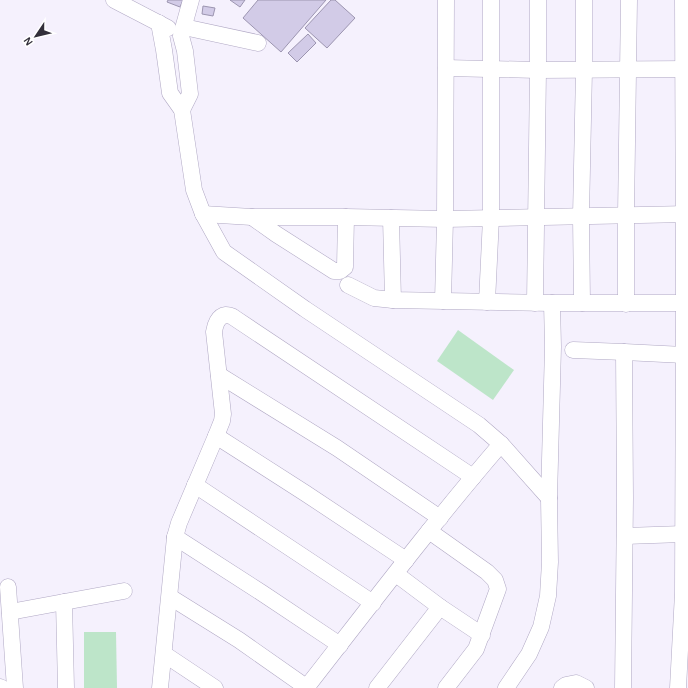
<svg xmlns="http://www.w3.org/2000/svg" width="688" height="688" font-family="'Alegreya Sans',sans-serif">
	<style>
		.green { fill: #bde5c9 }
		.building { fill: #d2cbe7; stroke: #9c95b0 }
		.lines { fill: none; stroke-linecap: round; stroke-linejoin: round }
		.minor-casing { stroke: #b0a8c4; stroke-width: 17 }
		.minor { stroke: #fff; stroke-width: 16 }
	</style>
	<rect width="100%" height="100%" fill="#f5f1fd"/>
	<g class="green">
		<polygon points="458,330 514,370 493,400 437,361"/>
		<polygon points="116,632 117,688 84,688 84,632"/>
	</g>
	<g class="building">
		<polygon points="168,0 183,0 180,7 167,2"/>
		<polygon points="230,0 245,0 240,7"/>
		<polygon points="258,0 326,0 281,52 243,18"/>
		<polygon points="331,0 335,0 355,18 327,48 305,28"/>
		<polygon points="203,6 215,8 213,16 202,14"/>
		<polygon points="308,34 316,43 297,62 288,53"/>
	</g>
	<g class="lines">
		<defs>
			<g id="minor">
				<polyline points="114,0 168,28"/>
				<polyline points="159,23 164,50 170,93 182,110 194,190 203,214 224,252 305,309 479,425 501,444 549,498"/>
				<polyline points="184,27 258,43"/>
				<polyline points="446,68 538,70 688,69"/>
				<polyline points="182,110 190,94 185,51 181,36 191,0"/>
				<polyline points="203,214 252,217 346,217 445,219 688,214"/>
				<polyline points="252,217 276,234 334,271 340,271 345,267 346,217"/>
				<polyline points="391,218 393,300"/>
				<polyline points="348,285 374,298 393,300 552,303 688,303"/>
				<polyline points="443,301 445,219 446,0"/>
				<polyline points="487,302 491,218 491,0"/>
				<polyline points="535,303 538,70 538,0"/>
				<polyline points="582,303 581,216 584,70 584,0"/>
				<polyline points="626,304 626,215 629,0"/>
				<polyline points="573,350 624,352"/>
				<polyline points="219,375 337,448 440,518"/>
				<polyline points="216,436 305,493 406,560"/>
				<polyline points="195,485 373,603"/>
				<polyline points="429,531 487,572 495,580 498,589 476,649 446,688"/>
				<polyline points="625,536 683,534"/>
				<polyline points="175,537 262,593 340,645"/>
				<polyline points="396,574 440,607 482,635"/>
				<polyline points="8,587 15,688"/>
				<polyline points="170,597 239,640 306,687"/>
				<polyline points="64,602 66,688"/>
				<polyline points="10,612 64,602 124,591"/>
				<polyline points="164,654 215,688"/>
				<polyline points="0,687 2,688"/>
				<path d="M160 688 175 537 179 523 216 436 222 421 223 414 214 332C215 325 218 316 226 315 227 315 233 316 233 317L473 477"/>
				<path d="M306 688C370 606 433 523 501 444"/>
				<polyline points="377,688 440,607"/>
				<polyline points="506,688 529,654 541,627 548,596 550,562 549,498 553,347 552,303"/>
				<polyline points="562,688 566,685 576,683 586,688"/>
				<polyline points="623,688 625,498 624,352 684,355"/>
				<polyline points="678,688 683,593 684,303 683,0"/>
			</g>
		</defs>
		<use href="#minor" class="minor-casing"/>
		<use href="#minor" class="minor"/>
	</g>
	<g transform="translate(36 36) rotate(235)" stroke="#ffffff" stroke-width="3" paint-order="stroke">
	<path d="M0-3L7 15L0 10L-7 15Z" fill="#322f3a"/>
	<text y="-6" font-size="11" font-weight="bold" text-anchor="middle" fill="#322f3a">N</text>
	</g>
</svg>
